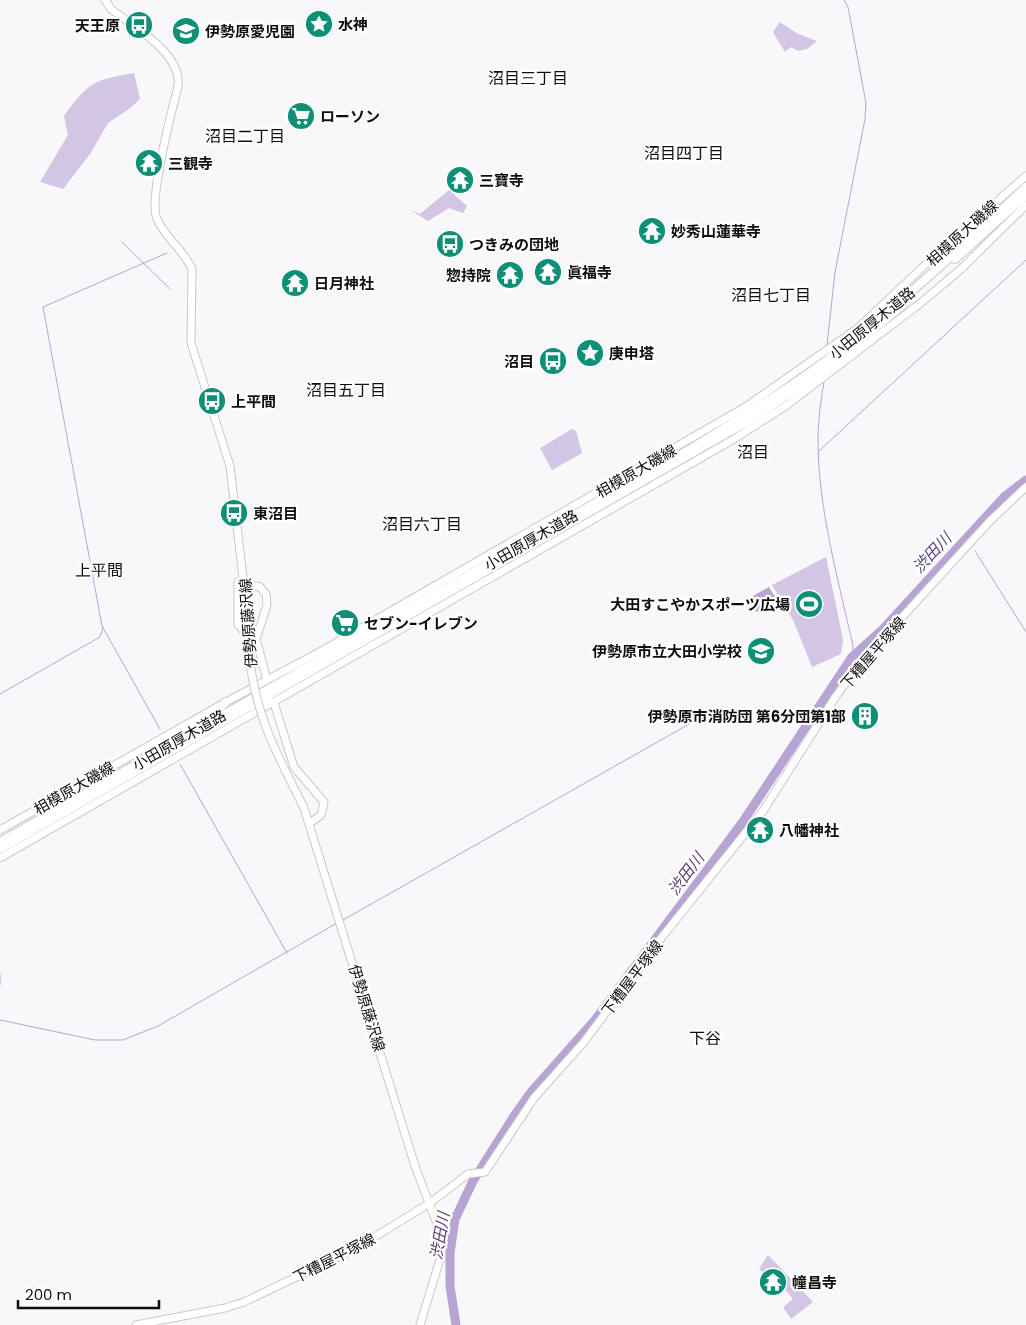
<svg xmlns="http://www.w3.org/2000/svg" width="1026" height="1325" font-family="Poppins,'Noto Sans JP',sans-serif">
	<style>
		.green { fill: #d2c6e4 }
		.water { fill: #b8a4d3 }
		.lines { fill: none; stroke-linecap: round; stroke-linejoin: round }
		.stream { stroke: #b8a4d3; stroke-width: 1 }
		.river { stroke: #b8a4d3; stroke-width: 9 }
		.major-casing { stroke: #c9c8cb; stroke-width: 9 }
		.highway-casing { stroke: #c9c8cb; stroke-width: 10 }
		.major { stroke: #fff; stroke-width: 7 }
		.highway { stroke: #fff; stroke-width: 8 }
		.major-bridge-casing { stroke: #c9c8cb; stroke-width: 9; stroke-linecap: butt }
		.major-bridge { stroke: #fff; stroke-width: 7 }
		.labels { text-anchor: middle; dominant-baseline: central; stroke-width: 4.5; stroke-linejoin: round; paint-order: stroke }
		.poi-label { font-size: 15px; font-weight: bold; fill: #0e0e0f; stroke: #fff; text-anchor: start }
		.street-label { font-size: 15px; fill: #0e0e0f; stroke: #fff }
		.neighbourhood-label { font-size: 16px; fill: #0e0e0f; stroke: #fff }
		.water-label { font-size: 16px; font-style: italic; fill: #5e427e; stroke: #fff }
	</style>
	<rect width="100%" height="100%" fill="#f8f7fa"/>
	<g class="green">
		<polygon points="780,22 798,34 817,41 807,49 798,51 791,47 785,52 773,32"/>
		<path d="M134 73 140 99 129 109 108 123 90 154 63 189 40 182 68 135 64 116C89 82 93 80 134 73Z"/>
		<polygon points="449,190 467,206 463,213 449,208 428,221 409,209 420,214"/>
		<polygon points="572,429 576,431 582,453 552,470 540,448"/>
		<polygon points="826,557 843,640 841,654 812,667 794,622 772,585"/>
		<polygon points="768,1255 813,1302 791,1319 783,1307 793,1299 782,1286 784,1284 775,1276 771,1280 759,1269"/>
	</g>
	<polygon class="water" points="769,587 778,602 756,612 748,599"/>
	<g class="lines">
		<g class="stream">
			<polyline points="122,242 170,289"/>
			<polyline points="827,345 835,272 865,119 866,103 848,7 844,0"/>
			<path d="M824 382C821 400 818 420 818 439 818 509 838 578 853 646L852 657"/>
			<polyline points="819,451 1026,260"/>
			<polyline points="975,551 1026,632"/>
			<polyline points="0,694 100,637 103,628"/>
			<polyline points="160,729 102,626 43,307 167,253"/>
			<polyline points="180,764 287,953"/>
			<polyline points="343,920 714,710"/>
			<polyline points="0,974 0,985"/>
			<polyline points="0,1020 95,1040 123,1040 158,1026 337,923"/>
		</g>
		<polyline class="river" points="456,1325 450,1286 450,1253 455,1219 473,1181 514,1116 532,1091 595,1020 742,823 852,657 883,629 1005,496 1026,480"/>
		<defs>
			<g id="major">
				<path d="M105 0 111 9C134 27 182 53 178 86 172 111 148 199 157 219 165 238 184 250 192 269L191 343 230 466 245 595"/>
				<polyline points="256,639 249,637 238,625 238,582 260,587 266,594 267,605 256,639 267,680"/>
				<polyline points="274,703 294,767 324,802 321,815 310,823"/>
				<polyline points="304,808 415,1166 440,1232 441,1256 420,1325"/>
				<polyline points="0,830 226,702 325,649 747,406 858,328 941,250 1026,176"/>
				<polyline points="0,858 734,439 787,405 922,302 961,269 1026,205"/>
				<polyline points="136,1325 225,1308 244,1302 353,1250 430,1203 468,1174 485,1172 534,1098 584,1042 662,937 763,811 836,696 863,660 990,521 1026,487"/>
			</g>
			<g id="highway">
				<polyline points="955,259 1026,195"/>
				<polyline points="259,706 268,702 274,703"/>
				<polyline points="178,735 212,715 226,702"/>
				<path d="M0 842 692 448C737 421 781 394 823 363 895 310 960 248 1026 187"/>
				<polyline points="0,849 755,417 823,371 903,305"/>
			</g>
		</defs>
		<use href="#major" class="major-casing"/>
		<use href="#highway" class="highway-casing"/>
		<use href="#major" class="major"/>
		<use href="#highway" class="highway"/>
		<defs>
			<path id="major-bridge" d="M245 595C246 640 250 685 266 727 276 755 291 781 304 808"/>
		</defs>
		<use href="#major-bridge" class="major-bridge-casing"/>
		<use href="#major-bridge" class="major-bridge"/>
	</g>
	<defs>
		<symbol id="sight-disc" viewBox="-11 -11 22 22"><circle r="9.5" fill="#0f9076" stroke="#fff"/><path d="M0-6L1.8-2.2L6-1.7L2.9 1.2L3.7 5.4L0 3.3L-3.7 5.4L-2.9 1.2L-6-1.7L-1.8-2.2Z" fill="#fff"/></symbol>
		<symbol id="bus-disc" viewBox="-11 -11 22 22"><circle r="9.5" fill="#0f9076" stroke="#fff"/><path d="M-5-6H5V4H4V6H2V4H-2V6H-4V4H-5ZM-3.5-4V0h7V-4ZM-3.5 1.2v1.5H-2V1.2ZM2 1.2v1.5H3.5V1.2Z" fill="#fff"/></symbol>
		<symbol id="school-disc" viewBox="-11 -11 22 22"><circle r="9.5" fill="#0f9076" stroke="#fff"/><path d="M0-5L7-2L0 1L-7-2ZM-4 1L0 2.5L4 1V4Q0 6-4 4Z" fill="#fff"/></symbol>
		<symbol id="supermarket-disc" viewBox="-11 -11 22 22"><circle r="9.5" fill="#0f9076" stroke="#fff"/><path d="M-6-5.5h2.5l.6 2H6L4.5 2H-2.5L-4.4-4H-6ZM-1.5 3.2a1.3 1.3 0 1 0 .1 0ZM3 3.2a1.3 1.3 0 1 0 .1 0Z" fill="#fff"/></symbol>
		<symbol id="temple-disc" viewBox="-11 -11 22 22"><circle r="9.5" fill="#0f9076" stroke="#fff"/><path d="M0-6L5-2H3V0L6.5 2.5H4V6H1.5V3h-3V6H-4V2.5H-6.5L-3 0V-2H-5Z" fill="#fff"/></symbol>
		<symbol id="stadium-disc" viewBox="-11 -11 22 22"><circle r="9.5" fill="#0f9076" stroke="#fff"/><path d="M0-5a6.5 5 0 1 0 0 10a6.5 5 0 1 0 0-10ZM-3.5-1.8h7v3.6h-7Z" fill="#fff"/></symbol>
		<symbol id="building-disc" viewBox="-11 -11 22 22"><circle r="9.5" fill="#0f9076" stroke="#fff"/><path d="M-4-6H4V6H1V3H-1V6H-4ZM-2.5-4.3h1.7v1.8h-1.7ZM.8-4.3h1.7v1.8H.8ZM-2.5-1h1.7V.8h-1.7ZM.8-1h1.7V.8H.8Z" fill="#fff"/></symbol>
	</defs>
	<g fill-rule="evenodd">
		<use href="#sight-disc" x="303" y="8" width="32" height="32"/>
		<use href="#bus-disc" x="123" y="9" width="32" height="32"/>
		<use href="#school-disc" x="170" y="15" width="32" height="32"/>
		<use href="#supermarket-disc" x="285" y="100" width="32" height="32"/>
		<use href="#temple-disc" x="133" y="147" width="32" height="32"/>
		<use href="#temple-disc" x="444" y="164" width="32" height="32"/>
		<use href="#temple-disc" x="636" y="215" width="32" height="32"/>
		<use href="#bus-disc" x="434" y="228" width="32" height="32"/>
		<use href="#temple-disc" x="532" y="256" width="32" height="32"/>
		<use href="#temple-disc" x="494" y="259" width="32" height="32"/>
		<use href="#temple-disc" x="279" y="267" width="32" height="32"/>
		<use href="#sight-disc" x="574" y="337" width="32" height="32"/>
		<use href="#bus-disc" x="537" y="345" width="32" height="32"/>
		<use href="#bus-disc" x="196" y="385" width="32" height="32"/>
		<use href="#bus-disc" x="218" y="497" width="32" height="32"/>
		<use href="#stadium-disc" x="793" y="588" width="32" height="32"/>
		<use href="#supermarket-disc" x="329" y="607" width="32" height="32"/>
		<use href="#school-disc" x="745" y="635" width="32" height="32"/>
		<use href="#building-disc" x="849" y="700" width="32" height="32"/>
		<use href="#temple-disc" x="744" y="814" width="32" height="32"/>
		<use href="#temple-disc" x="757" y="1266" width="32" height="32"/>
	</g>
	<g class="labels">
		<g class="poi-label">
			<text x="338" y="24">水神</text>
			<text x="120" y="25" text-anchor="end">天王原</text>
			<text x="205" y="31">伊勢原愛児園</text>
			<text x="320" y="116">ローソン</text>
			<text x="168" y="163">三観寺</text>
			<text x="479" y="180">三寶寺</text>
			<text x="671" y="231">妙秀山蓮華寺</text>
			<text x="469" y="244">つきみの団地</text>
			<text x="567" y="272">眞福寺</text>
			<text x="491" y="275" text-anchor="end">惣持院</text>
			<text x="314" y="283">日月神社</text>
			<text x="609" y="353">庚申塔</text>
			<text x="534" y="361" text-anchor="end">沼目</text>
			<text x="231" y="401">上平間</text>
			<text x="253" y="513">東沼目</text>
			<text x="790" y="604" text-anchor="end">大田すこやかスポーツ広場</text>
			<text x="364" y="623">セブン-イレブン</text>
			<text x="742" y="651" text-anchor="end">伊勢原市立大田小学校</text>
			<text x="846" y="716" text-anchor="end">伊勢原市消防団 第6分団第1部</text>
			<text x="779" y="830">八幡神社</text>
			<text x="792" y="1282">幢昌寺</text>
		</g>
		<g class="street-label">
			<text transform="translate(962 233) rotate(-42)">相模原大磯線</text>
			<text transform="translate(872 323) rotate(-39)">小田原厚木道路</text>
			<text transform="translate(636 471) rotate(-30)">相模原大磯線</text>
			<text transform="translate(531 540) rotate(-30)">小田原厚木道路</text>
			<text transform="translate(248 623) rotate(-94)">伊勢原藤沢線</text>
			<text transform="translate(873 653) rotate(-49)">下糟屋平塚線</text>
			<text transform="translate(179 740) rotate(-30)">小田原厚木道路</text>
			<text transform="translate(74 788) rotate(-30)">相模原大磯線</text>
			<text transform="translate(632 978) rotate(-53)">下糟屋平塚線</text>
			<text transform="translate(367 1008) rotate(73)">伊勢原藤沢線</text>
			<text transform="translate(334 1258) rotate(-27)">下糟屋平塚線</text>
		</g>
		<g class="neighbourhood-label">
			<text x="528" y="78">沼目三丁目</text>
			<text x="245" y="136">沼目二丁目</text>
			<text x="684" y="153">沼目四丁目</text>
			<text x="771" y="295">沼目七丁目</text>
			<text x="346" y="390">沼目五丁目</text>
			<text x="753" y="452">沼目</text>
			<text x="422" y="524">沼目六丁目</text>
			<text x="99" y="570">上平間</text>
			<text x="705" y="1038">下谷</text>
		</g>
		<g class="water-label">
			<text transform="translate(932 553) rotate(-47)">渋田川</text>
			<text transform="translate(686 874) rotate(-53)">渋田川</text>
			<text transform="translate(440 1236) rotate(-80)">渋田川</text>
		</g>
	</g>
	<path d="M18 1300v8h141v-8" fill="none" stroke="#0e0e0f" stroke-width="2.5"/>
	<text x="25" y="1300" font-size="15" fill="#0e0e0f" stroke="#ffffff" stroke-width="4" paint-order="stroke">200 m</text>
</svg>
